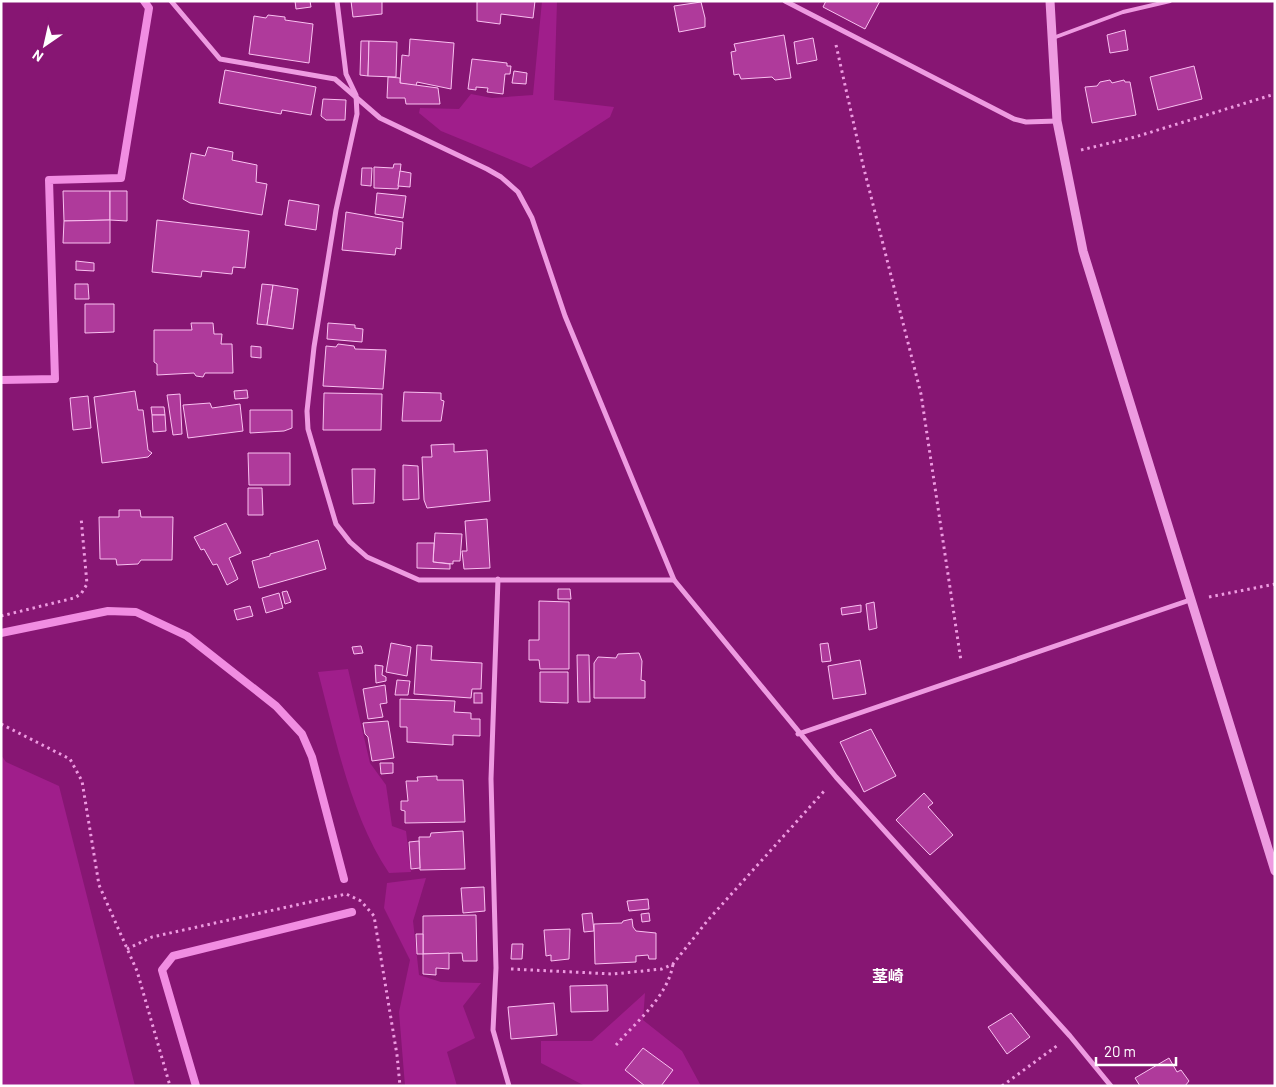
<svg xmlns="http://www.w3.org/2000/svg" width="1276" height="1087" font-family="Barlow,'Noto Sans JP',sans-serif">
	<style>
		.green { fill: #a01e8b }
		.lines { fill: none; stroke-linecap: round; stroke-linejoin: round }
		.stream { stroke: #f18de2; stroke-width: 8 }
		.building { fill: #af3a9b; stroke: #fac1f1 }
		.path { stroke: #ee9be1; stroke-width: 3; stroke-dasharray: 2.5 4; stroke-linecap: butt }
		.service { stroke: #ee9be1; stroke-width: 4 }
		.minor { stroke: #ee9be1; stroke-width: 5 }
		.tertiary { stroke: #ee9be1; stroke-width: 9 }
		.labels { text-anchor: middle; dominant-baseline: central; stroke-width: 4; stroke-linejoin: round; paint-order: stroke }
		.quarter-label { font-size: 16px; font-weight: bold; fill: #fff; stroke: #871673 }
	</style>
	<rect width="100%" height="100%" fill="#871673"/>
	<g class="green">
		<polygon points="542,1 557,1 554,100 614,107 610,117 531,168 441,131 419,113 420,108 459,109 471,94 492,98 533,95"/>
		<path d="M348 669 370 763 386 785 392 826 406 831 411 872 389 873C351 817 335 736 318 672Z"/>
		<polygon points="1,755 6,762 59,786 135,1086 1,1086"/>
		<polygon points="426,878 413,921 419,975 441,982 481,983 463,1006 475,1038 447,1052 457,1086 405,1086 399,1012 410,960 384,908 387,883"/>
		<polygon points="645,993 643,1020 682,1051 701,1086 585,1086 541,1063 541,1041 592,1041"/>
	</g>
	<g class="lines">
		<g class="stream">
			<polyline points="1,380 55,379 49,180 121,178 149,8 144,1"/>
			<polyline points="1,633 108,611 136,612 187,636 276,706 302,734 312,757 344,879"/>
			<polyline points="196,1086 162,970 173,956 352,912"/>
		</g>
	</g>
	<g class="building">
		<polygon points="295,1 310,1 311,7 296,9"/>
		<polygon points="351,1 382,1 382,14 353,17"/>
		<polygon points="477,1 535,1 533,18 501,14 500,24 477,21"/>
		<polygon points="826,1 880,1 865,29 823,7"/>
		<polygon points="701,2 705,18 705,27 679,32 674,6"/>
		<polygon points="268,15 285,17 285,20 313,24 309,63 249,54 254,16 266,18"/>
		<polygon points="1125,30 1128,50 1110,53 1107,35"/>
		<polygon points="784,35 791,78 775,80 772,77 741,79 739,74 734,75 731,52 736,51 734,44"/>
		<polygon points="813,38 817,60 797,64 794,42"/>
		<polygon points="410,39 454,43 451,89 417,82 416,86 400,83 402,55 409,56"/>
		<polygon points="361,41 369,41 368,76 360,75"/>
		<polygon points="369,41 397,42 396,77 368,76"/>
		<polygon points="472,59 507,63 507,66 511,66 510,74 505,74 503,94 487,92 488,88 476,87 476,90 468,89"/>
		<polygon points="1194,66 1202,99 1158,110 1150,77"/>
		<polygon points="225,70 316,87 311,115 282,110 281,114 219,103"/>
		<polygon points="514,71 527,73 526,84 512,83"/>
		<polygon points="388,77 400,78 400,83 438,88 440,104 406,104 405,98 387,98"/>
		<polygon points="1110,80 1112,83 1124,80 1125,82 1130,82 1136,115 1092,123 1085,87 1097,86 1100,82"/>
		<polygon points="323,99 346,100 345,120 326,120 321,116"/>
		<polygon points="208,147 233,152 232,160 257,165 256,182 267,184 262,215 190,203 183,199 191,153 205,156"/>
		<polygon points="394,164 401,164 398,189 374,188 374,167 393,168"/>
		<polygon points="362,168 372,168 371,186 361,185"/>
		<polygon points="400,171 411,173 410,187 398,186"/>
		<polygon points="63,191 110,191 110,220 64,221"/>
		<polygon points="110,191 127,191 127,221 110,220"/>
		<polygon points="377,193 406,196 403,218 375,214"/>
		<polygon points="289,200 319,205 316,230 285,225"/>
		<polygon points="346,212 403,222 401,249 396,248 395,255 342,250"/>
		<polygon points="110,220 110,243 63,243 64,221"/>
		<polygon points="157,220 249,231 245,268 233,267 232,274 202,271 201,277 152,272"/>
		<polygon points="76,261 94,263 94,271 76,270"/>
		<polygon points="75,284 88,284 89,299 75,299"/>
		<polygon points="262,284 273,285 267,325 257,324"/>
		<polygon points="273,285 298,289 293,329 267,325"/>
		<polygon points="85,304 114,304 114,332 85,333"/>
		<polygon points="191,323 213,323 214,334 222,334 221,344 232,344 233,373 205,373 203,377 196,376 194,373 157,375 157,364 154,362 154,330 192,330"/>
		<polygon points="328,323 355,325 355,328 363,329 362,342 327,339"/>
		<polygon points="338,344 354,346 355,349 386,350 383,389 323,386 326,346 336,347"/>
		<polygon points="251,346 261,347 261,358 251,357"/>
		<polygon points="247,390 248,398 235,399 234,391"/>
		<polygon points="135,391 138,410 143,410 148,450 152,453 148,457 102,463 94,397"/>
		<polygon points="404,392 441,393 441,400 444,401 441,421 402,421"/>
		<polygon points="324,393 382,394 381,430 323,430"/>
		<polygon points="180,394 182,434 173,435 167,395"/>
		<polygon points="88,396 91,428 73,430 70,398"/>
		<polygon points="210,403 212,408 240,404 243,431 188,438 183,405"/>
		<polygon points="151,407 164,407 165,415 152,415"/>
		<polygon points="250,410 292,410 292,428 284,431 250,433"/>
		<polygon points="152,415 165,415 166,431 153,432"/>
		<polygon points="454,444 454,452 487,450 490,501 427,508 424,500 422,457 432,457 431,445"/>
		<polygon points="248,453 290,453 290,485 249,485"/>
		<polygon points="403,465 418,466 419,499 403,500"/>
		<polygon points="352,469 375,469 374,503 353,504"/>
		<polygon points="248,488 262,488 263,515 248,515"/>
		<polygon points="119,510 140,510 141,517 173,517 172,560 141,560 138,564 117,565 116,559 100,559 99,517 119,517"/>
		<polygon points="487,519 490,568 464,569 462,551 467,551 465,521"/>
		<polygon points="226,523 241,553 229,558 238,579 227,585 217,564 213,565 204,549 201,550 194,537"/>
		<polygon points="435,533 462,534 460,561 453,561 453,564 433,562"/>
		<polygon points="318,540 326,569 259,588 252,561 270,556 270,554"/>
		<polygon points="417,543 434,543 433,562 450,564 450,569 417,568"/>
		<polygon points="558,589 570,589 571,599 558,599"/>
		<polygon points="287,591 291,602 285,604 282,592"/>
		<polygon points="279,593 283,608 266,613 262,598"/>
		<polygon points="539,601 569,602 569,669 540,669 539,660 529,660 529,640 539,640"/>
		<polygon points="874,602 877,628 869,630 866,604"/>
		<polygon points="861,605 861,612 842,615 841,608"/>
		<polygon points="250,606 253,616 237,620 234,610"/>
		<polygon points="391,643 411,647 407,676 386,672"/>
		<polygon points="828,643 831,661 822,662 820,644"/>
		<polygon points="417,645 432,646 431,660 482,663 481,689 472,689 471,698 414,694"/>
		<polygon points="361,646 363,653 354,654 352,647"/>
		<polygon points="639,653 642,661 641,680 645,681 645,698 594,698 594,663 598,657 616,658 618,654"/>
		<polygon points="577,655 589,655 590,702 578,702"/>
		<polygon points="860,660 866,694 833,699 828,666"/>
		<polygon points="375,665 383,666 382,675 386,677 386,681 376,683"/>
		<polygon points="540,672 568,672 568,703 540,702"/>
		<polygon points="397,680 410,681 408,695 395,695"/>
		<polygon points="385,685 387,703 380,704 383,717 368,719 363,689"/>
		<rect x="474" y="693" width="8" height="10"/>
		<polygon points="400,699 455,701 454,712 471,713 471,719 480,719 480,736 453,735 453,745 407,742 407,727 400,727"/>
		<polygon points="388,721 394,758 372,761 368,737 365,734 363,723"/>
		<polygon points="871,729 896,776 864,792 840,742"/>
		<polygon points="380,763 393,763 393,773 381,774"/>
		<polygon points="437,776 437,780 463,780 465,822 405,823 405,811 401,810 401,801 408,801 406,781 418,781 417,777"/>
		<polygon points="924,793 933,803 928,807 953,835 930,855 896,820"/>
		<polygon points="463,831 465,869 420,870 419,837 430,837 431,833"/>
		<polygon points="419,841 420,868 411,869 409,842"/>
		<polygon points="484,887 485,911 463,913 461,888"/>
		<polygon points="648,899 649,909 629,911 627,901"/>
		<polygon points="592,913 594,931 584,932 582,914"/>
		<polygon points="649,913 650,921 642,922 641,914"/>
		<polygon points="476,915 477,961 463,961 462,953 423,954 423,916"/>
		<polygon points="632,919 633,927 636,931 656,933 656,959 649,959 648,955 636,956 636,962 595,964 594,924 622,923 623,921"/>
		<polygon points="570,929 569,959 551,961 551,955 546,956 544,930"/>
		<polygon points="416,934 423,934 423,954 417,954"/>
		<polygon points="512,944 523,944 522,959 511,959"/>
		<polygon points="449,953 449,969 436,968 436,975 423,974 423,954"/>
		<polygon points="607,985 608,1011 571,1012 570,986"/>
		<polygon points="554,1003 557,1035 511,1039 508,1007"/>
		<polygon points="1011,1013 1030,1037 1007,1054 988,1027"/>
		<polygon points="643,1048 673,1070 661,1086 645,1086 625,1070"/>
		<polygon points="1169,1058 1177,1072 1181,1070 1189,1081 1185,1086 1140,1086 1135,1078"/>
	</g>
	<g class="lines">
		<g class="path">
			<polyline points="836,45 863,165 921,394 961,661"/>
			<polyline points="1081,150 1135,137 1275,94"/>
			<polyline points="1209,597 1275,584"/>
			<polyline points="1,616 74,598 81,594 87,584 81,517"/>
			<polyline points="1,724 70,759 82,781 99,885 137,971 170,1086"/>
			<polyline points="127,949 152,937 346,894 361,901 374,916 397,1055 400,1086"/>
			<polyline points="511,969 613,974 662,969 673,964 708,920 826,789"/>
			<path d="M616 1045C637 1021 668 996 673 964"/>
			<polyline points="1002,1086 1058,1045"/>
		</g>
		<polyline class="service" points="1053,38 1123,12 1170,1"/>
		<g class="minor">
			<polyline points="171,1 220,59 335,79 380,118 487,169 501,177 518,192 532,218 565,316 674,580 836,777 1070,1036 1111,1086"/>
			<polyline points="337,1 346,74 356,95 357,114 336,210 314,347 307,411 308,429 336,524 350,542 367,557 419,580 674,580"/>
			<polyline points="785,1 1014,119 1026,122 1057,121"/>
			<polyline points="498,579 491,779 496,968 493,1030 509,1086"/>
			<polyline points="798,734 1190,600"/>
		</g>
		<polyline class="tertiary" points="1050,1 1057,121 1083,251 1275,871"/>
	</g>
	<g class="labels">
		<g class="quarter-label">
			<text x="888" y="975">茎崎</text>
		</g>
	</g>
	<rect width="1276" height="1087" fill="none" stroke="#ffffff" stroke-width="5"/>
	<g transform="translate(45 45) rotate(214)" stroke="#871673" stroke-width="4" paint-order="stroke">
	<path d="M0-4L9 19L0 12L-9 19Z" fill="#ffffff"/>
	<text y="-8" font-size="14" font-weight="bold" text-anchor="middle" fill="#ffffff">N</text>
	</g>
	<path d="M1096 1057v8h80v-8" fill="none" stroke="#ffffff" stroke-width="2.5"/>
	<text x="1104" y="1057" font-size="15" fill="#ffffff" stroke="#871673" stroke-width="4" paint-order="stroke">20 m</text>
</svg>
